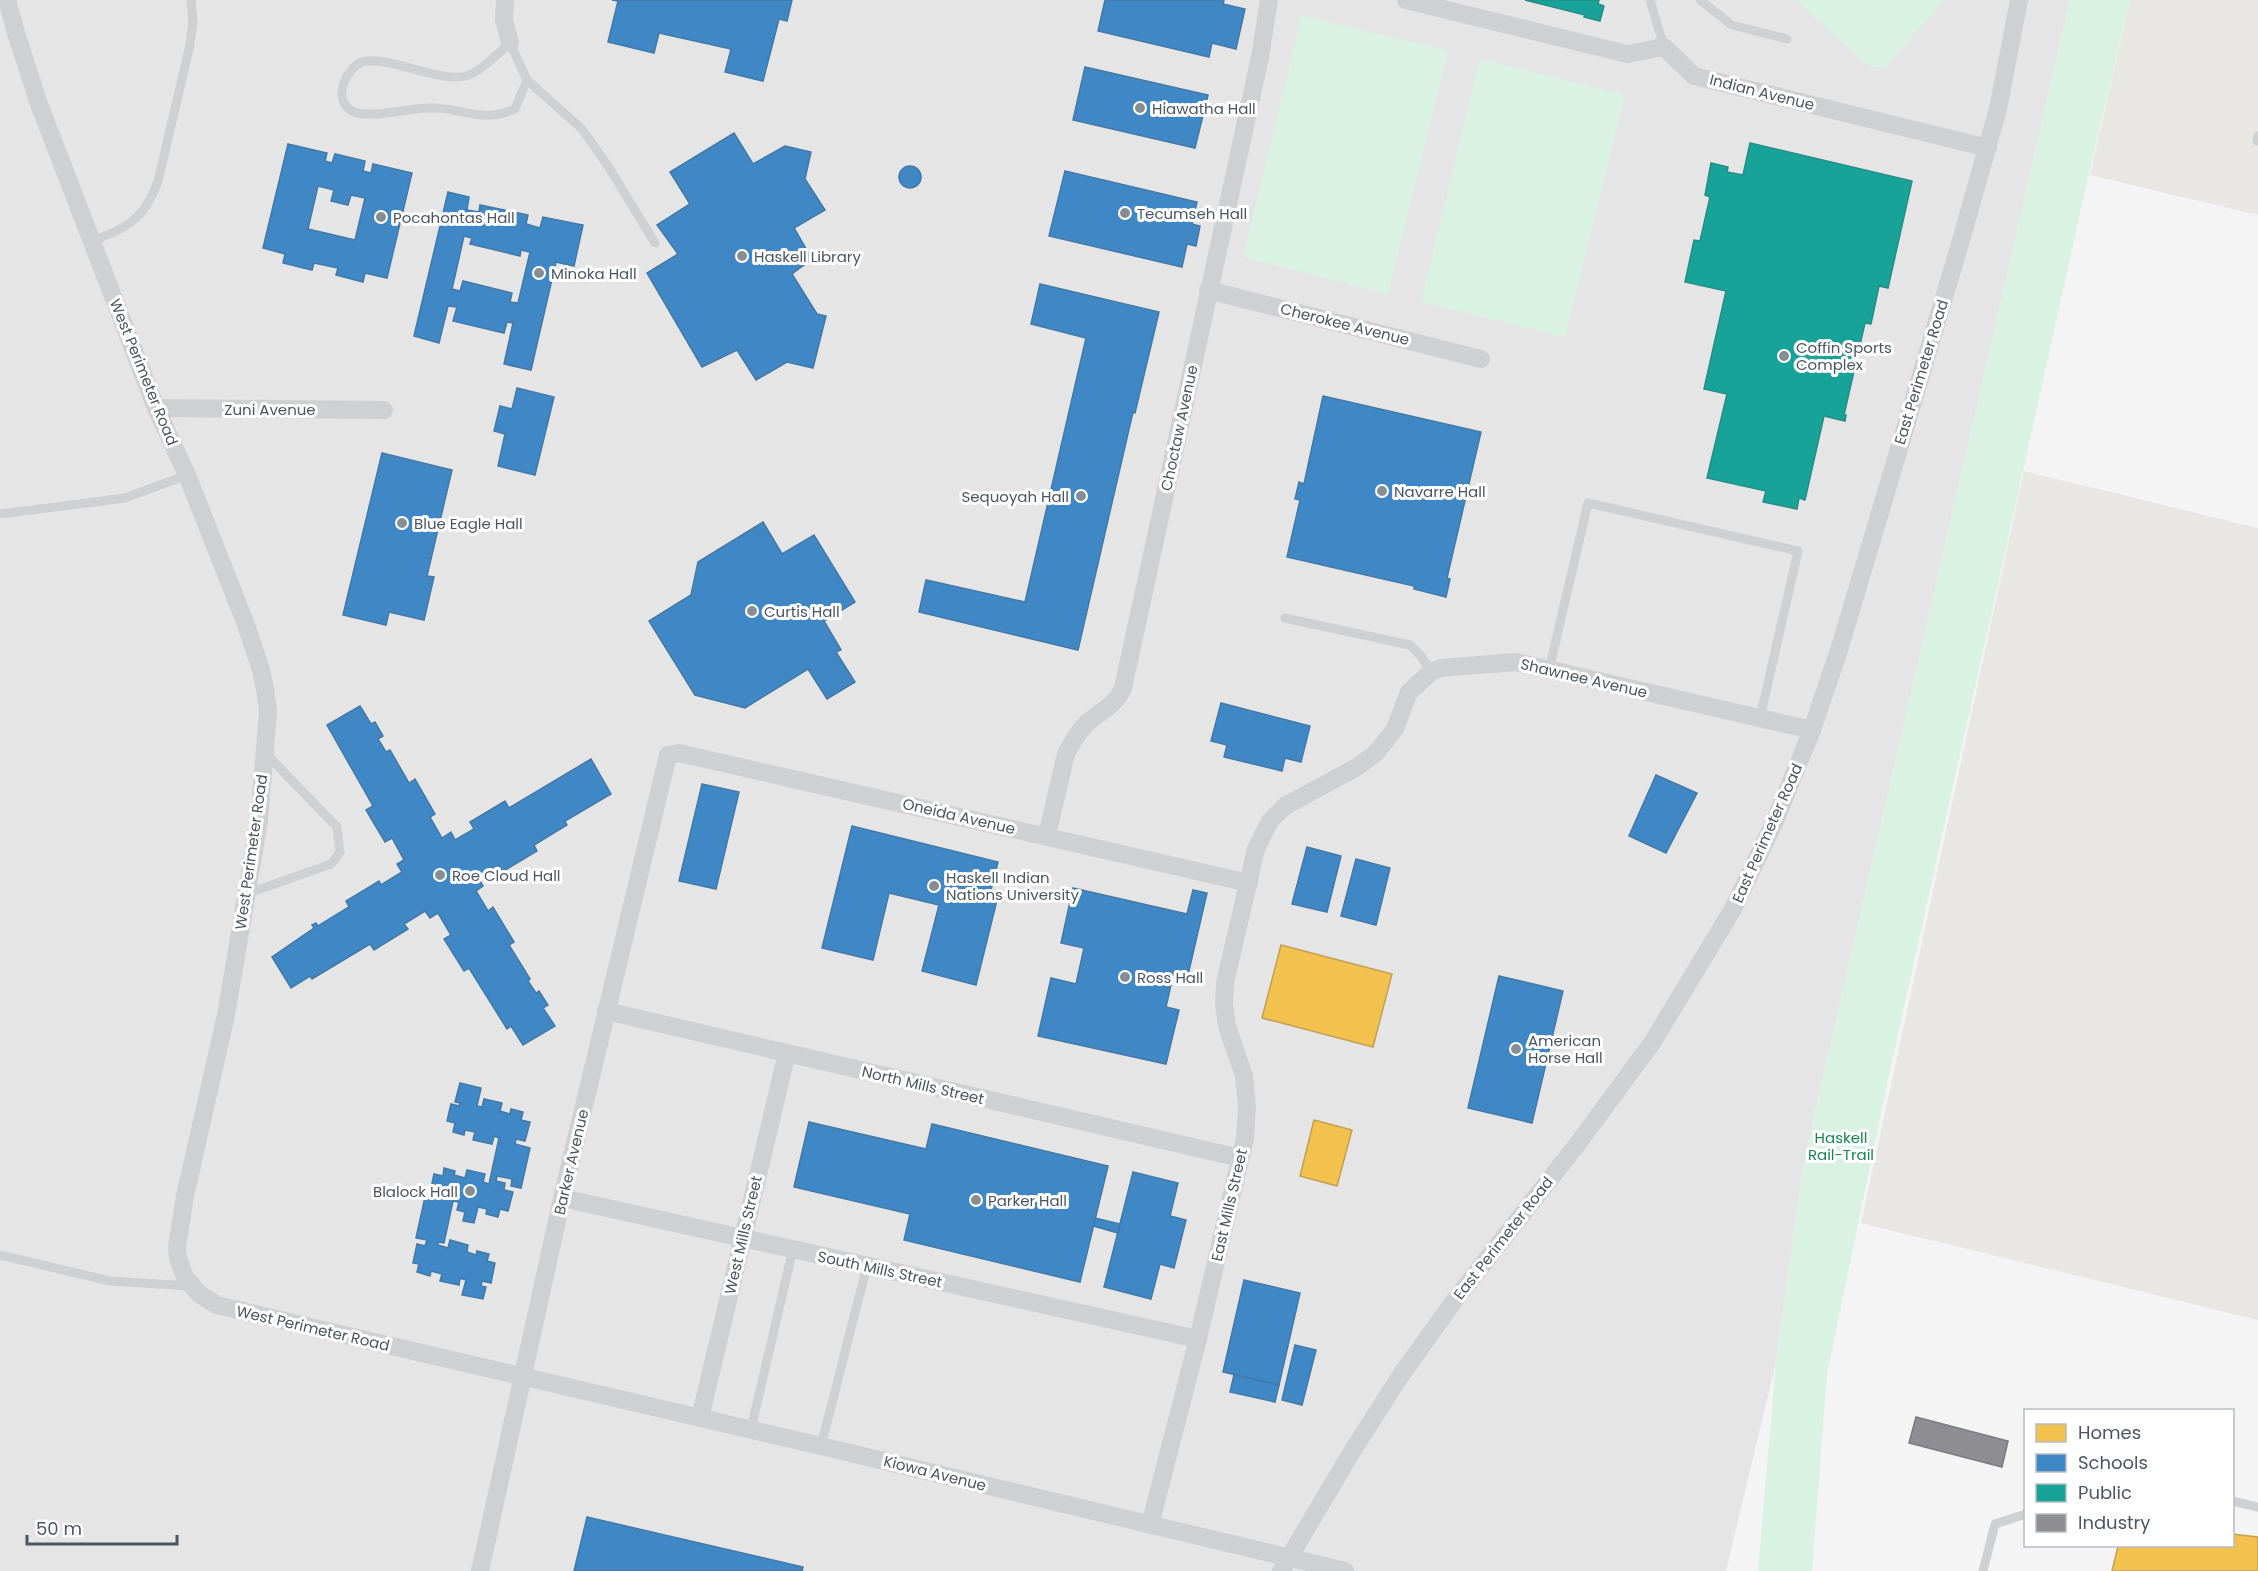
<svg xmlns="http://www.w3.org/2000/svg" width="2258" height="1571" font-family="Poppins,sans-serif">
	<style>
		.commercial { fill: #e8e7e3 }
		.education { fill: #e6e5e6 }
		.green { fill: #d9f2e3 }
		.homes { fill: #f2c14e; stroke: #c0a154; stroke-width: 1.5 }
		.schools { fill: #3f88c5; stroke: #4279a7; stroke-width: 1.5; fill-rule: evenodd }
		.public { fill: #17a398; stroke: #268c88; stroke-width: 1.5 }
		.industry { fill: #8d8d92; stroke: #797c83; stroke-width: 1.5 }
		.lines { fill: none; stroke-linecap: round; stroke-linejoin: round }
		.service { stroke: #ced0d2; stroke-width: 9 }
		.minor { stroke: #ced0d2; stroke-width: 18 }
		.poi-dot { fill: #868d94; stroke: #fff; stroke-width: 2 }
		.labels { text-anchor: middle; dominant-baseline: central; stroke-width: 6; stroke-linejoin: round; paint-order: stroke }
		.street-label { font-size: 15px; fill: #4a5661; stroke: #fff }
		.poi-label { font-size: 15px; fill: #4a5661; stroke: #fff; text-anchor: start }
		.park-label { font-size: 15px; fill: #17864f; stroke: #fff }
	</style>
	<rect width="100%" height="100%" fill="#f4f4f4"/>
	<g class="commercial">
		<polygon points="2130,0 2258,0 2258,215 2090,175"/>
		<polygon points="2024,471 2258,528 2258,1320 1861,1223"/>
	</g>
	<polygon class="education" points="0,0 2070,0 1805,1156 1776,1362 1726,1571 0,1571"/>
	<g class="green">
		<polygon points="1795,0 1945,0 1886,67 1870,67"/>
		<polygon points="2070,0 2130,0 2087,182 1888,1080 1827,1374 1812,1571 1758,1571 1776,1362 1805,1156"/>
		<polygon points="1302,15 1448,51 1388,294 1243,257"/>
		<polygon points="1480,59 1625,95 1565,337 1421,302"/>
	</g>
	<g class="homes">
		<polygon points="1281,945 1392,974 1373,1047 1262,1018"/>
		<polygon points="1314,1120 1352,1130 1337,1186 1300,1176"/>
		<polygon points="2232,1534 2258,1537 2258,1571 2112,1571 2118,1546 2232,1546"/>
	</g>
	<g class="schools">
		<polygon points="612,0 792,0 787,21 779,19 763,81 725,72 731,49 659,33 654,53 608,42 618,1"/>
		<polygon points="1105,0 1224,0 1223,4 1245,9 1236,49 1212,43 1209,57 1098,31"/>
		<polygon points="1085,67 1208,95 1195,148 1073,120"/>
		<polygon points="734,133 753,164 785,146 811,152 805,179 825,210 794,228 812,259 792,274 817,314 826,316 813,368 787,362 756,380 737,350 702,367 647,273 678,254 657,225 690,204 670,172"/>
		<path d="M288 144 327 153 325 161 332 163 335 154 365 161 363 171 371 173 373 164 412 173 387 278 365 273 363 282 336 275 338 268 314 263 312 270 283 263 285 254 263 248ZM318 186 334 190 331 201 348 205 351 195 365 198 355 240 308 229Z"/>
		<circle cx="910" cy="177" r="11"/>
		<polygon points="1065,171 1197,202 1192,224 1200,226 1196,246 1187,244 1182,267 1049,236"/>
		<path d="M448 192 469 197 467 210 479 212 480 205 528 215 526 224 540 228 543 217 583 225 574 266 556 262 531 370 504 364 513 323 507 322 504 333 453 321 457 307 448 306 439 343 414 336ZM464 236 472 238 470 244 520 256 521 250 530 252 518 303 510 302 512 293 463 281 460 291 452 289Z"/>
		<polygon points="1040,284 1159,312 1135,413 1133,412 1078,650 919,612 926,580 1025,602 1086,338 1031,324"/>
		<polygon points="517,388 554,397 535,475 498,466 505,434 494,431 500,406 512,409"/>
		<polygon points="1323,396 1481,432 1447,578 1450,579 1446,597 1414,589 1414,586 1287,557 1300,500 1295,499 1299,482 1304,484"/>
		<polygon points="382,453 452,470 427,576 434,577 424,620 389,612 386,625 343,615"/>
		<polygon points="763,522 782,554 814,535 855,602 824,621 841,650 836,652 855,682 827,699 808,669 745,708 695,695 649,621 691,595 698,562"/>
		<polygon points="1221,703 1310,726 1301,762 1285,758 1282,771 1224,757 1227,745 1211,741"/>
		<polygon points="360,706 371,724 375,722 383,736 378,739 386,752 390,750 409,783 415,779 435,814 430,817 442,838 451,832 455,840 474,829 470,822 505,801 509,808 591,759 611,794 565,821 567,825 534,845 537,851 502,872 498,865 478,877 483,886 476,891 488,911 493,907 514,942 509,945 530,979 528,981 536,993 539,991 548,1005 543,1008 555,1026 523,1045 511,1026 507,1029 469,968 464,971 444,939 451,935 438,913 430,918 425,911 404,924 408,929 374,950 370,944 312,979 310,976 291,988 272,957 314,928 312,925 316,923 318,926 349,907 346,901 379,881 381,885 402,872 397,864 404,860 392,838 385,842 366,810 373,806 327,725"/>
		<polygon points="1656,775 1697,793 1666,853 1629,836"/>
		<polygon points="702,784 739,792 716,889 679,881"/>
		<polygon points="852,826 998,862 991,890 999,892 976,985 922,971 939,905 889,893 873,960 822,948"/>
		<polygon points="1307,847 1341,856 1327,912 1292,904"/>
		<polygon points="1356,859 1390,868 1376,925 1341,916"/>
		<polygon points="1073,888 1187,914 1193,890 1207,893 1188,975 1174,971 1166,1007 1179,1010 1166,1064 1038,1036 1051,978 1076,984 1084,948 1061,943"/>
		<polygon points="1499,976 1563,991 1532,1123 1468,1108"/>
		<polygon points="460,1083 481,1088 477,1106 482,1107 484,1099 502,1103 500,1111 510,1114 511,1109 523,1112 521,1120 530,1122 525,1141 516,1139 515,1144 530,1148 521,1188 511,1186 512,1179 497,1176 496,1181 505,1183 504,1190 513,1192 508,1211 500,1209 498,1217 486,1214 487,1209 478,1207 474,1223 463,1221 465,1212 457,1210 459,1202 453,1201 444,1243 438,1242 438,1245 448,1248 450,1240 468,1245 467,1252 476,1255 477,1251 489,1254 487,1261 495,1263 491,1283 482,1281 481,1286 486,1287 483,1299 462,1295 466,1280 460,1278 459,1285 440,1281 442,1274 431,1271 430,1276 417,1272 419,1264 413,1263 417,1244 425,1246 427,1240 416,1238 425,1197 436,1200 437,1195 430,1193 434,1174 443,1176 444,1168 455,1171 454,1175 465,1178 467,1170 485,1174 483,1182 489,1184 499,1138 494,1136 492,1144 473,1140 475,1132 465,1130 464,1135 453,1132 455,1123 447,1121 451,1104 459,1106 460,1103 455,1102"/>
		<polygon points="809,1122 926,1149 932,1124 1108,1166 1080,1282 904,1240 910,1214 794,1187"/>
		<polygon points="1133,1172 1178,1183 1170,1216 1186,1220 1174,1268 1160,1264 1151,1299 1104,1287"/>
		<polygon points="1095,1218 1120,1224 1118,1233 1093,1226"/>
		<polygon points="1244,1280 1300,1293 1279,1385 1223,1372"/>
		<polygon points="1295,1345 1316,1350 1302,1405 1282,1400"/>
		<polygon points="1234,1375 1279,1385 1275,1402 1230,1392"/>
		<polygon points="587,1517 803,1567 802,1571 574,1571"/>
	</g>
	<g class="public">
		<polygon points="1525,0 1599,0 1598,4 1604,6 1600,21 1584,17 1585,15"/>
		<polygon points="1750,143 1912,181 1888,288 1879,286 1871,324 1865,323 1844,415 1846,415 1845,421 1824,416 1805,500 1799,498 1797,509 1763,502 1766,491 1707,478 1727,394 1704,389 1726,291 1685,282 1694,240 1700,241 1710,197 1705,195 1711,163 1728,167 1727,172 1743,175"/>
	</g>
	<polygon class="industry" points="1916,1417 2008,1441 2002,1467 1909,1443"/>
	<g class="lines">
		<g class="service">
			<polyline points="1650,0 1664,47"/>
			<polyline points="1700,0 1732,25 1787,39"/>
			<path d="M510 43 527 80 515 109C482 123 465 109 434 108 412 107 391 115 370 114 362 114 354 114 348 108 334 95 347 68 362 62 372 59 384 62 394 64 412 68 449 81 466 76 482 71 498 53 510 43Z"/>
			<polyline points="527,80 582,129 608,166 655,243"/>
			<polyline points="2257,141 2258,136"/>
			<path d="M92 241C128 227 144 220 158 181L189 49 193 23 191 0"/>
			<polyline points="0,514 125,498 187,475"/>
			<polyline points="1285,618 1410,645 1421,656 1431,672"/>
			<polyline points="1549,670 1588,503 1798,551 1760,718"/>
			<polyline points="246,894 331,864 340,852 337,827 274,762 266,751"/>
			<polyline points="0,1255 110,1281 191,1286"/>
			<polyline points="751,1429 793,1249"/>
			<polyline points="821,1446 867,1266"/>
			<polyline points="2232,1501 2258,1507"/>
			<polyline points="1983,1571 1995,1524 2026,1514"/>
		</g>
		<g class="minor">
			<polyline points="7,0 16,33 39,104 156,408 187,475 245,622 261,670 265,689 268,712 259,821 226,1015 185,1196 177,1247 178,1258 185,1277 199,1294 217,1305 280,1320 821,1446 1345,1571"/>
			<polyline points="505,0 504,20 510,43"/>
			<polyline points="1406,0 1627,54 1664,47 1694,76 1988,148"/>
			<polyline points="1208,290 1481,359"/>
			<polyline points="156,408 384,410"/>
			<path d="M1047 835 1066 754C1071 744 1077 734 1085 725 1099 711 1114 708 1123 688L1260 57 1269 0"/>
			<polyline points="606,1011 1240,1158"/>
			<polyline points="562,1198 1198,1339"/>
			<polyline points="700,1418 787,1053"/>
			<polyline points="1150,1525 1198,1339 1245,1138 1247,1107 1244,1076 1227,1026 1224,1005 1225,983 1256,849 1270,821 1285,806 1357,767 1375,754 1395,729 1409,692 1431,672 1441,668 1516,662 1812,730"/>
			<polyline points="480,1571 562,1198 668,755 679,753 1249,883"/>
			<polyline points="1281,1571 1353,1450 1401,1375 1454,1301 1576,1146 1652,1043 1733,909 1775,821 1812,730 1840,647 1962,237 1998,109 2019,0"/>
		</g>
	</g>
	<g class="poi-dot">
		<circle cx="1140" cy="108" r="6"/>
		<circle cx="1125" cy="213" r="6"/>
		<circle cx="381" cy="217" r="6"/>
		<circle cx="742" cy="256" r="6"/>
		<circle cx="539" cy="273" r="6"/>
		<circle cx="1784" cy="356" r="6"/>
		<circle cx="1382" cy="491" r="6"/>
		<circle cx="1081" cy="496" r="6"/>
		<circle cx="402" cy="523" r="6"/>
		<circle cx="752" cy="611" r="6"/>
		<circle cx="440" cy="875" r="6"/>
		<circle cx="934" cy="886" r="6"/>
		<circle cx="1125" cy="977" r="6"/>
		<circle cx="1516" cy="1049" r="6"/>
		<circle cx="470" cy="1191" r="6"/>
		<circle cx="976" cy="1200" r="6"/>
	</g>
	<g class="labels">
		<g class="street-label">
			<text transform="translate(1762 92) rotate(14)">Indian Avenue</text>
			<text transform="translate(1345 324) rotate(14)">Cherokee Avenue</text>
			<text transform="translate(144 372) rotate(68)">West Perimeter Road</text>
			<text transform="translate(1921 372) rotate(-73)">East Perimeter Road</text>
			<text x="270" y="409">Zuni Avenue</text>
			<text transform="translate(1179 428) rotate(-78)">Choctaw Avenue</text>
			<text transform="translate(1584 678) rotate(13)">Shawnee Avenue</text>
			<text transform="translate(959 816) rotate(13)">Oneida Avenue</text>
			<text transform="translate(1767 833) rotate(-66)">East Perimeter Road</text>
			<text transform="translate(251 852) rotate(-82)">West Perimeter Road</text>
			<text transform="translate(923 1085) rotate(13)">North Mills Street</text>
			<text transform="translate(571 1162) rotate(-77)">Barker Avenue</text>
			<text transform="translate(1229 1205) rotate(-77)">East Mills Street</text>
			<text transform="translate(743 1235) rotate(-77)">West Mills Street</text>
			<text transform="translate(1503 1238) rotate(-52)">East Perimeter Road</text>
			<text transform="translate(880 1269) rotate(12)">South Mills Street</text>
			<text transform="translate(313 1328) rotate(13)">West Perimeter Road</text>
			<text transform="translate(935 1473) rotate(14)">Kiowa Avenue</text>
		</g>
		<g class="poi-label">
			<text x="1152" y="108">Hiawatha Hall</text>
			<text x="1137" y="213">Tecumseh Hall</text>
			<text x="393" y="217">Pocahontas Hall</text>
			<text x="754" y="256">Haskell Library</text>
			<text x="551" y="273">Minoka Hall</text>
			<text x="1796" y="347">Coffin Sports<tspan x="1796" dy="17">Complex</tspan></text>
			<text x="1394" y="491">Navarre Hall</text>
			<text x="1069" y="496" text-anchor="end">Sequoyah Hall</text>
			<text x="414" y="523">Blue Eagle Hall</text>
			<text x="764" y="611">Curtis Hall</text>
			<text x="452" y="875">Roe Cloud Hall</text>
			<text x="946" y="877">Haskell Indian<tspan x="946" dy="17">Nations University</tspan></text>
			<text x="1137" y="977">Ross Hall</text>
			<text x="1528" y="1040">American<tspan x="1528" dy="17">Horse Hall</tspan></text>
			<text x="458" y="1191" text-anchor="end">Blalock Hall</text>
			<text x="988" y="1200">Parker Hall</text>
		</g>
		<g class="park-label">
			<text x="1841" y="1137">Haskell<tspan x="1841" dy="17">Rail-Trail</tspan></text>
		</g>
	</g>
	<rect x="2024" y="1409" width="210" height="138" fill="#ffffff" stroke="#b7bbc0" stroke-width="1.5"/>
	<rect x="2036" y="1424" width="30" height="18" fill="#f2c14e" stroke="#b7bbc0" stroke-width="1.5"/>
	<text x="2078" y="1439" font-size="18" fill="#4a5661">Homes</text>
	<rect x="2036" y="1454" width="30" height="18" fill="#3f88c5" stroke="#b7bbc0" stroke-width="1.5"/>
	<text x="2078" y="1469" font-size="18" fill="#4a5661">Schools</text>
	<rect x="2036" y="1484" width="30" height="18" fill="#17a398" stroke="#b7bbc0" stroke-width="1.5"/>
	<text x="2078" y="1499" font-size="18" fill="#4a5661">Public</text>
	<rect x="2036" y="1514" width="30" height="18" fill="#8d8d92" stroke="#b7bbc0" stroke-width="1.5"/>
	<text x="2078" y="1529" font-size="18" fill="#4a5661">Industry</text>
	<path d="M27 1535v9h150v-9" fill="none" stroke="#4a5661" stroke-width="3"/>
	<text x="36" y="1535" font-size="18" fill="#4a5661" stroke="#ffffff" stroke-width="4.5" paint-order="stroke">50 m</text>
</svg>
